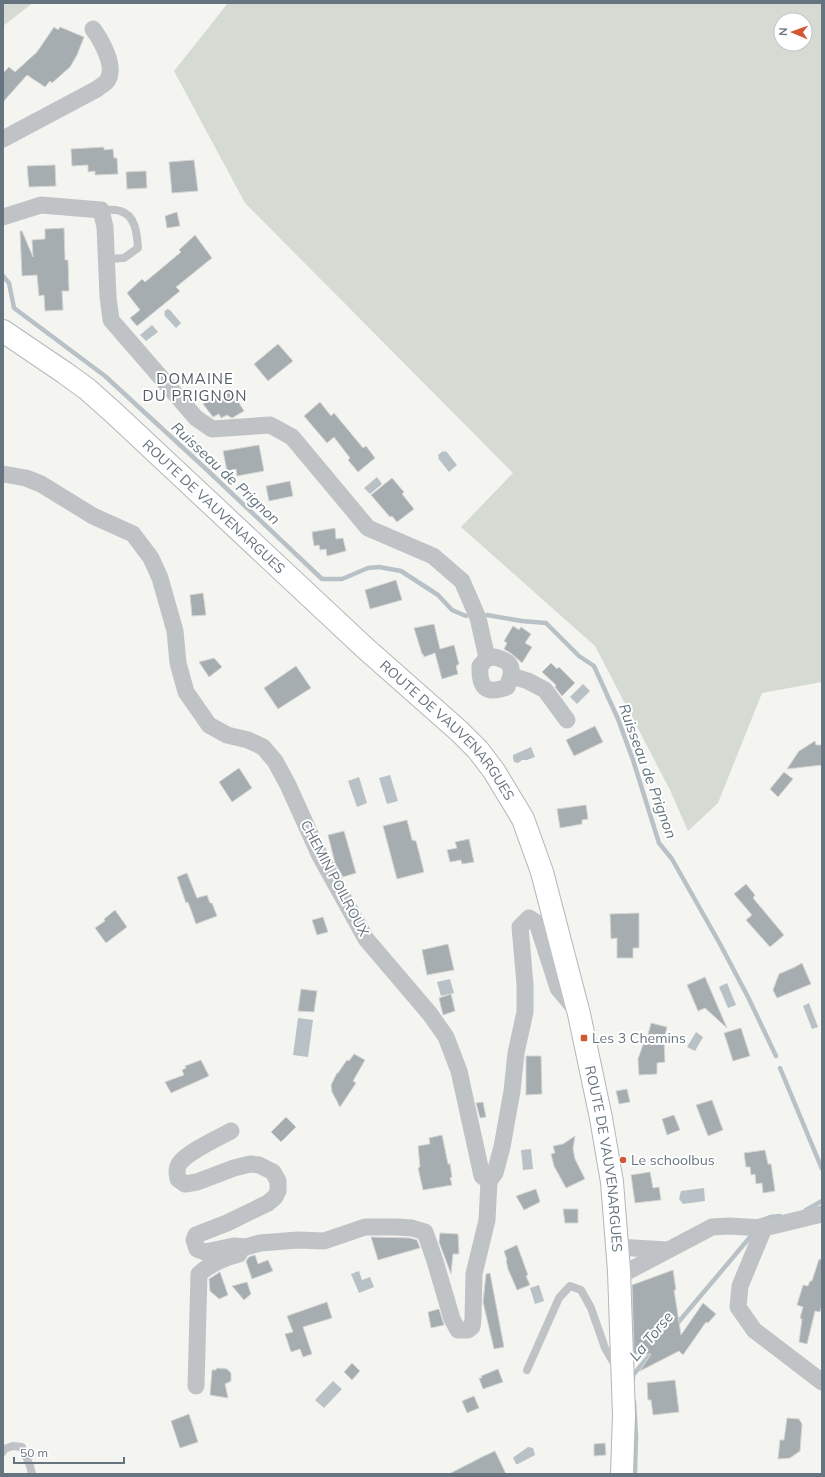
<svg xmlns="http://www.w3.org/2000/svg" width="825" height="1477" font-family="Mulish,sans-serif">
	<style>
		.green { fill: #d5dbd2; fill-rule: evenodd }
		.water { fill: #b8c2c6 }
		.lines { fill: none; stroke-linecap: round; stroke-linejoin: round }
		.stream { stroke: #b8c2c6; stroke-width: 4.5 }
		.building { fill: #a5adb1; stroke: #d5d5d3 }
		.secondary-casing { stroke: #b2b7ba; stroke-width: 24 }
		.lane { stroke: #c0c3c6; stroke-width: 8 }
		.street { stroke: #c0c3c6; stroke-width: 17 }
		.secondary { stroke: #fff; stroke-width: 22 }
		.poi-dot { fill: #d25833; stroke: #fff; stroke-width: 1.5 }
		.labels { text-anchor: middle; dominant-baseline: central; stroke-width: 4; stroke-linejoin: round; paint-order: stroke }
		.street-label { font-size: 14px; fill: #66747f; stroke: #fff }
		.poi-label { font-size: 14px; fill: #66747f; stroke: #fff; text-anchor: start }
		.neighbourhood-label { font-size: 15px; letter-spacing: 1px; fill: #535d65; stroke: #fff }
		.water-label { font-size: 15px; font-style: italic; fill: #62757c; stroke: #fff }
	</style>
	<rect width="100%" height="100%" fill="#f4f4f1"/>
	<g class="green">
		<polygon points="3,3 33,3 3,26"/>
		<path d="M228 3H822V682L762 693 718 803 688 831 670 790 595 646 461 527 513 473 245 203 174 71ZM781 20H805V44H781Z"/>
	</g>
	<g class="water">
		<polygon points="167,309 170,310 181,323 176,328 164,315 165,314 164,312"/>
		<polygon points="152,325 158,332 146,341 140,335"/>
		<polygon points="443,451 445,452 446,451 457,465 449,472 438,458 439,457 438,455"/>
		<polygon points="377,477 382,484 370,494 364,488"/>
		<polygon points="583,684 590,691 577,704 570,697"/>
		<polygon points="531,747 535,757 527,760 522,760 518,763 514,762 513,758 513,755"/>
		<polygon points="390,775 398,801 387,804 379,778"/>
		<polygon points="359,777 367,803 357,807 348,781"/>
		<polygon points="450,979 454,993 441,996 437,982"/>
		<polygon points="727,983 736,1005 728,1008 719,987"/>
		<polygon points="809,1003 818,1027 812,1029 803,1006"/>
		<polygon points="298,1018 313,1020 308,1057 293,1055"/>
		<polygon points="696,1032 703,1037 695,1051 687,1047"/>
		<polygon points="531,1149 533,1169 523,1170 521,1150"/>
		<polygon points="704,1188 705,1201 683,1204 679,1199 681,1191"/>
		<polygon points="359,1271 362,1280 370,1277 374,1287 359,1293 351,1274"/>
		<polygon points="539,1285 544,1301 535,1304 530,1288"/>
		<polygon points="333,1381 342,1389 324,1408 315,1400"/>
		<polygon points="528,1447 533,1448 535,1455 518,1464 516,1464 513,1458 514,1457"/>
	</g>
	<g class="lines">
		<g class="stream">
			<polyline points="3,276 9,283 14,308 105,376 206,469 322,579 342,579 368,568 379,567 401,571 438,595 452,610 466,616"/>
			<polyline points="487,615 522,621 546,623 579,656 594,666 618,719 633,760 659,843 672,859 720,944 748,997 776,1056"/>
			<polyline points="780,1068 822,1169"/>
			<polyline points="806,1210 822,1201"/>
			<polyline points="759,1221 771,1217 780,1216"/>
			<polyline points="676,1325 751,1236"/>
			<polyline points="633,1379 633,1375 654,1350"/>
			<polyline points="634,1402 636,1436 635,1474"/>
		</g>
	</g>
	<g class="building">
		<polygon points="54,27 58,30 60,27 84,37 77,55 70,67 52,83 50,81 45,87 27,75 3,102 3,73 9,67 15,72 37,52"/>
		<polygon points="104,147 104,150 113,149 114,158 117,158 118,174 95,175 95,171 88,172 88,165 72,166 71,149"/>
		<polygon points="194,160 198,191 172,193 169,162"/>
		<polygon points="55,165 56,186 29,187 27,166"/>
		<polygon points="146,171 147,188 127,189 126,172"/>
		<polygon points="177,212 180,226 167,228 165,216"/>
		<polygon points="64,228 65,260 68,260 69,291 62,291 63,310 45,311 44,295 39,296 37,275 22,276 20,231 22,231 33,257 32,240 45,239 45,229"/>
		<polygon points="195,235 212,258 176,287 180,291 137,326 130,318 140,310 127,293 142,279 145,282 156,273 181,252 179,250"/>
		<polygon points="278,344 293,361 268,381 254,364"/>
		<polygon points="230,388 244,411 232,418 227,415 221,418 219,414 213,417 203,404"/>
		<polygon points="320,402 331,416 334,413 363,448 366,446 375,458 358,472 348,460 350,458 334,437 327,443 304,416"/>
		<polygon points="259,445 264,471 237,476 236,469 227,471 223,451"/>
		<polygon points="392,478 404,492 402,494 414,509 397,522 392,516 390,517 371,495"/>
		<polygon points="290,481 293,496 269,501 266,486"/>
		<polygon points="335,528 336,539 343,538 346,551 327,556 326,549 320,550 319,545 314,546 312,532"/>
		<polygon points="396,580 402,600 370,609 365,590"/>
		<polygon points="203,593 206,615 192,616 190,595"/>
		<polygon points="434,624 440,649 454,645 459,664 456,666 458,674 442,679 435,653 424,657 423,654 422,654 414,628"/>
		<polygon points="513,626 519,630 521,627 531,634 525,643 532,647 522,663 512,654 504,649 507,643 504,641"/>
		<polygon points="214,658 222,667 209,677 199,662"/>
		<polygon points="551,663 557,669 559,667 575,683 562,696 555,687 556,685 542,672"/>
		<polygon points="296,666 311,688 278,709 264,688"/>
		<polygon points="595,726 603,742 574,756 566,740"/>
		<polygon points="815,741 816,745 822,745 822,765 787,769 799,751"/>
		<polygon points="239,768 252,788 232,802 219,782"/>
		<polygon points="784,772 793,779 778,797 770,789"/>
		<polygon points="586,805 588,819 582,820 582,824 560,828 557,809"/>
		<polygon points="407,820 412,840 416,841 424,872 397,879 383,826"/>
		<polygon points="344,831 356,873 343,877 335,863 328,835"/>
		<polygon points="469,839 474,862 462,864 461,860 450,862 447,850 457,848 455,842"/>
		<polygon points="187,873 197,898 207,895 210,903 212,903 217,916 196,924 188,902 186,903 177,877"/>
		<polygon points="746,884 755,895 753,898 784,935 770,947 746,920 752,915 734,894"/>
		<polygon points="115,910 127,927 106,943 95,928 105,921 104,919"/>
		<polygon points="639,913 639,948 633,948 633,958 617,958 617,938 611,939 610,914"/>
		<polygon points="323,917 328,932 317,935 312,920"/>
		<polygon points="448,944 454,970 427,975 422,950"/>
		<polygon points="802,963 811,984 777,998 773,990 779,974 795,967"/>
		<polygon points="705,977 727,1028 705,1008 698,1011 687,985"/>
		<polygon points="301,989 317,991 314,1012 298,1011"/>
		<polygon points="451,994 455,1011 443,1015 439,998"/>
		<polygon points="651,1023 667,1027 664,1040 665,1062 657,1063 657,1074 639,1075 638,1059 645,1039 647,1039"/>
		<polygon points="741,1028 750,1056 733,1061 724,1033"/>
		<polygon points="354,1054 365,1060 353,1081 356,1083 340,1107 332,1092 331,1085 337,1073 338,1073 347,1060 349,1061"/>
		<polygon points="526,1056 541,1056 542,1094 526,1095"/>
		<polygon points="201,1060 209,1076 171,1093 165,1082 184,1075 182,1070 186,1068 185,1066"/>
		<polygon points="627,1089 630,1102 619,1104 616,1091"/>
		<polygon points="712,1100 723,1130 708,1136 696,1105"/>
		<polygon points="483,1102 486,1117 480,1118 476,1103"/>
		<polygon points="674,1115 680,1130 667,1135 662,1119"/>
		<polygon points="286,1117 296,1127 281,1142 271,1132"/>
		<polygon points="442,1135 448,1164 450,1164 452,1177 450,1178 452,1185 423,1190 418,1168 420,1167 418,1146 430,1144 429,1138"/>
		<polygon points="575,1136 573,1149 575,1159 585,1179 566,1188 554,1166 551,1154 555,1153 553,1146 563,1144"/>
		<polygon points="765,1150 768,1164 771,1164 775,1191 763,1193 762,1183 756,1184 755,1174 751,1175 750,1167 746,1167 744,1153"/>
		<polygon points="650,1172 653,1188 659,1187 661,1200 635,1203 631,1175"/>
		<polygon points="536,1189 540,1202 524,1210 516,1196"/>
		<polygon points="563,1209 578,1209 578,1223 565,1223"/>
		<polygon points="440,1233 458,1234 459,1254 453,1254 451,1274 439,1242"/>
		<polygon points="371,1237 410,1238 417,1240 420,1248 378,1260"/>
		<polygon points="517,1245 528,1275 526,1276 530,1285 517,1290 508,1269 506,1260 507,1260 504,1251"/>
		<polygon points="255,1255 258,1264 268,1260 273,1271 252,1279 246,1261 249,1257"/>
		<polygon points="819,1259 822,1260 822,1305 820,1312 815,1311 807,1344 799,1342 802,1319 800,1318 803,1307 797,1305 803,1285 808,1286 810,1281 812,1281"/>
		<polygon points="673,1270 676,1290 674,1290 681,1335 703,1303 716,1314 708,1323 706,1322 683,1355 679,1351 640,1371 651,1354 634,1354 632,1285"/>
		<polygon points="220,1272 228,1295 219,1299 210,1291 209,1279"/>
		<polygon points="490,1273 504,1347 494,1349 483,1302 486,1274"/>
		<polygon points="247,1282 251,1294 244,1300 232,1286"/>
		<polygon points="327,1302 332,1318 303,1327 312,1354 303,1357 300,1349 291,1352 285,1334 293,1332 287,1316"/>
		<polygon points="439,1309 444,1325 431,1328 428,1312"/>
		<polygon points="352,1363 360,1371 352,1380 344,1372"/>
		<polygon points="217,1368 227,1369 231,1373 231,1381 225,1384 228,1398 210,1395 212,1370 216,1370"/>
		<polygon points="498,1369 503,1382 483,1389 479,1378 482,1378 481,1376"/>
		<polygon points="675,1380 679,1412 653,1415 651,1400 648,1400 647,1383"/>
		<polygon points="474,1396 479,1408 467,1413 462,1401"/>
		<polygon points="189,1414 198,1442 180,1448 171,1421"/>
		<polygon points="787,1418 799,1419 802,1424 800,1451 790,1458 778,1459 780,1440 784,1440"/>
		<polygon points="605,1443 606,1455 594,1456 594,1444"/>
		<polygon points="495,1451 506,1474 449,1474 482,1457"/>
	</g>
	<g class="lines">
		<defs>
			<g id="secondary">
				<path id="s1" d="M3 331 65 373 87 389 114 413 365 648 459 731 478 750 494 771 523 819 542 872 579 1014 601 1118 612 1182 619 1271 624 1415 622 1474"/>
			</g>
		</defs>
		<use href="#secondary" class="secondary-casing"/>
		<g class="lane">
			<path d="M101 210C107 210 114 209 120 211 136 215 137 235 138 248L124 258 106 259"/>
			<polyline points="527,1370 559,1298 570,1286 581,1290 591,1308 605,1348 616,1367"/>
			<polyline points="3,1452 4,1449 13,1446 22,1447 30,1466 32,1474"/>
		</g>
		<g class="street">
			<path d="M3 139 97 89C100 86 105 84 107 81 117 67 101 40 93 29"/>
			<polyline points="3,217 41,205 101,210 105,227 108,297 111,320 196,418 212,429 270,425 292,437 368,528 433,556 462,581 478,618 487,658"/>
			<polyline points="3,474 26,478 41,484 93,516 133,534 151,558 160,578 175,631 178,663 186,692 209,725 227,735 248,740 263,747 275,761 288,785 320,856 366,939 430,1014 446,1037 459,1071 482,1176 489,1181 495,1173 502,1147 512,1091 516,1053 525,1012 525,984 520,927 529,918 537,923 558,988 577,1011"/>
			<path d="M495 657C498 658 504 660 507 662 515 669 510 679 507 687 485 695 479 687 480 666L487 658Z"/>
			<polyline points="512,676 528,681 545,690 567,720"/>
			<path d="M231 1131C218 1138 187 1152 179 1164 176 1169 177 1174 178 1179L185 1184 197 1182 234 1168 250 1164 259 1165 273 1172 278 1181V1191L275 1197 268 1203 227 1223 196 1235 194 1240 197 1249 205 1252 234 1246 246 1247 260 1243 298 1240 324 1241 365 1227H397L412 1228 425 1232 435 1261 452 1319 458 1330H468L472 1327 473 1319 474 1274 487 1220 489 1181"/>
			<polyline points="764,1228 740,1286 738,1307 754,1330 822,1382"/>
			<polyline points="617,1247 667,1250"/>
			<polyline points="619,1276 712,1227 729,1226 764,1228 822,1214"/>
			<path d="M196 1386 199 1274C211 1263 223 1258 239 1254"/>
		</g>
		<use href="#secondary" class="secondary"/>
	</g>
	<g class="poi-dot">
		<rect x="580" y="1034" width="8" height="8" rx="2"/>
		<circle cx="623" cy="1160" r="4"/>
	</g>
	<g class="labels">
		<g class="street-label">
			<text stroke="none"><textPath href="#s1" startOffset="275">ROUTE DE VAUVENARGUES</textPath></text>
			<text stroke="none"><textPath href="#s1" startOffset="599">ROUTE DE VAUVENARGUES</textPath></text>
			<text transform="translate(335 878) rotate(62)">CHEMIN POILROUX</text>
			<text stroke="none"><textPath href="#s1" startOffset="1067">ROUTE DE VAUVENARGUES</textPath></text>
		</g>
		<g class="poi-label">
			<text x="592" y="1038">Les 3 Chemins</text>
			<text x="631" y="1160">Le schoolbus</text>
		</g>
		<g class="neighbourhood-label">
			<text x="195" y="378">DOMAINE<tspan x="195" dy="17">DU PRIGNON</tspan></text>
		</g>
		<g class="water-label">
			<text transform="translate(226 473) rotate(43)">Ruisseau de Prignon</text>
			<text transform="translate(648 771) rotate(70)">Ruisseau de Prignon</text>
			<text transform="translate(651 1336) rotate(-50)">La Torse</text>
		</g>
	</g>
	<rect width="825" height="1477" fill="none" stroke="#66747f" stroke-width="8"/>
	<g transform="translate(793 32) rotate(272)"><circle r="19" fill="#ffffff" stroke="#c2c7cc"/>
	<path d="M0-3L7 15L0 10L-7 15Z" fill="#d25833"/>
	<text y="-6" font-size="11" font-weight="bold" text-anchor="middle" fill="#66747f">N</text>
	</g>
	<path d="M14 1457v6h110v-6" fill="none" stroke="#66747f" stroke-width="2"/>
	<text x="20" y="1457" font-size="12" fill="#66747f" stroke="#ffffff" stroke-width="3" paint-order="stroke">50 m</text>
</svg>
